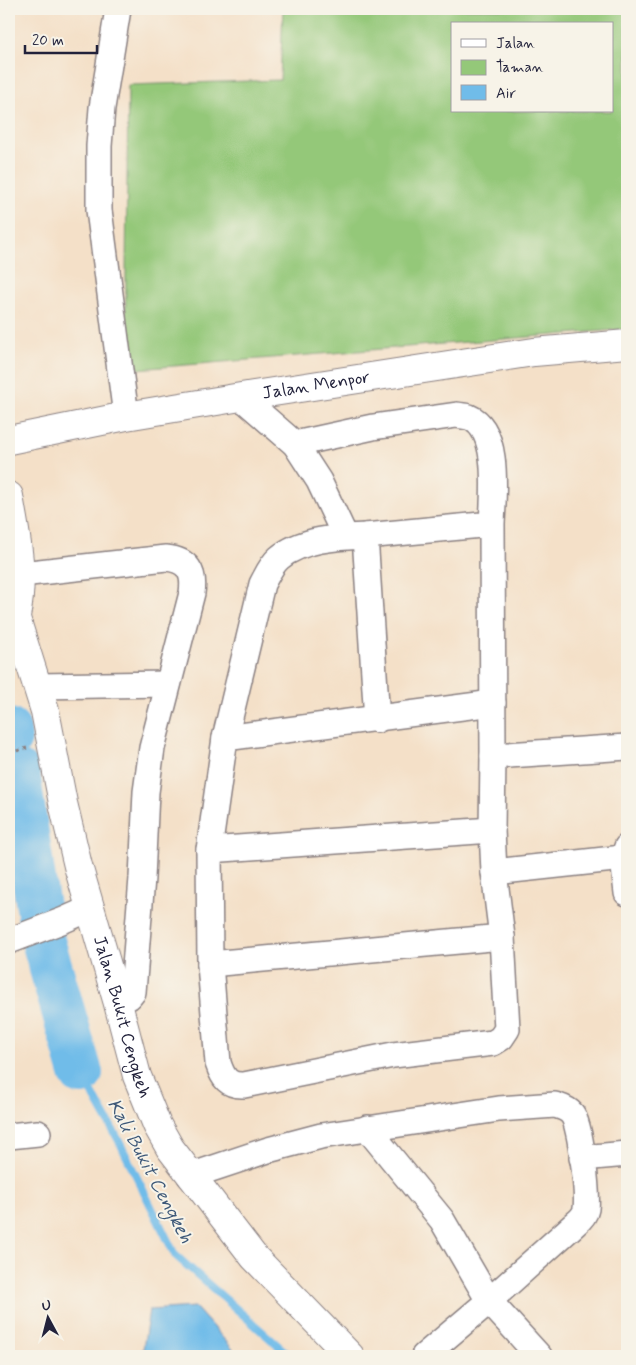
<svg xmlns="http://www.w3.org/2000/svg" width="636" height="1365" font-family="Mynerve,sans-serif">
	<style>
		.green { fill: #94c879; stroke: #5b755a; fill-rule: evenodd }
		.water { fill: #70bce9; stroke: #496f92 }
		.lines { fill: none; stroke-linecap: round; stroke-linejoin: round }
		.stream { stroke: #70bce9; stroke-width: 8 }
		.river { stroke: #70bce9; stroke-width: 44 }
		.street-casing { stroke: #8b8182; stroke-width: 28 }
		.secondary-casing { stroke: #8b8182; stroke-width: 30 }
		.path { stroke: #8b8182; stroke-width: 3; stroke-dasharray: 4 4; stroke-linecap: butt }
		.street { stroke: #fff; stroke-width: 25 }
		.secondary { stroke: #fff; stroke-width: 28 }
		.labels { text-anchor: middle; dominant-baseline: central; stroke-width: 4; stroke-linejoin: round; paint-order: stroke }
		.street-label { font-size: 18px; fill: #22223b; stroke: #f7f3e8 }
		.water-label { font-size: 19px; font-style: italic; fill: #3d5878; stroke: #f7f3e8 }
	</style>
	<rect width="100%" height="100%" fill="#f7f3e8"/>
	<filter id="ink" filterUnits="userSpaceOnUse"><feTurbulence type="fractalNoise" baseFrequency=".02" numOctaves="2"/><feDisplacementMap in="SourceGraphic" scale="10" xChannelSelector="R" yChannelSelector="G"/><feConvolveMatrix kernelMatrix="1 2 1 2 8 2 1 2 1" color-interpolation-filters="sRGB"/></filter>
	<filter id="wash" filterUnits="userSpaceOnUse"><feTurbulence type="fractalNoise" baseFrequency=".0096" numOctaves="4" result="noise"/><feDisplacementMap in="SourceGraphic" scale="20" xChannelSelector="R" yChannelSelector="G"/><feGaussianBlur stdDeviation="1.12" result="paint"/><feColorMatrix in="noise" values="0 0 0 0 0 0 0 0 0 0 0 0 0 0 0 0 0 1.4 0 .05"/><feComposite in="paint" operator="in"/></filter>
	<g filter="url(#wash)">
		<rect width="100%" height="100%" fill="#f4e0c8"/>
		<path class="green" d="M283 9H627V329L125 370 128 85 280 80ZM452 24H612V111H452Z"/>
		<polygon class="water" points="195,1307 239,1356 142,1356 149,1310"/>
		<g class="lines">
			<polyline class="stream" points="81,1073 118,1139 175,1255 290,1356"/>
			<g class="river">
				<polyline points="9,730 10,738"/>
				<polyline points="18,772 43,941 81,1073"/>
			</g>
		</g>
	</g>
	<g filter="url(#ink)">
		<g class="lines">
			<defs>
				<g id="street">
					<polyline points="118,9 102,108 99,146 99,210 126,416"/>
					<polyline points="241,397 295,444 319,481 345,536"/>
					<path d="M295 444 373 427 457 415C461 416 465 416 469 417 501 430 493 497 492 524L493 756 492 830 494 872 502 937 507 1029 501 1038 493 1043 393 1055 244 1085C228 1086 223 1078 218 1063L210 964 209 850 225 738 262 584C267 575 271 565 279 558 301 539 338 537 365 536L492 524"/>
					<polyline points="365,536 377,720"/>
					<path d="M21 574 166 558C188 560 195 572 192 593L152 748 146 792 142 878 133 992 129 997 117 1000"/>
					<polyline points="38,686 168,684"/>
					<polyline points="225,738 493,703"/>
					<polyline points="493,756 627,747"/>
					<polyline points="627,847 623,858 627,893"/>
					<polyline points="209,850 492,830"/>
					<polyline points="494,872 623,858"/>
					<polyline points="9,941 64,920 91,908"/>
					<polyline points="210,964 502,937"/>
					<polyline points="367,1128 442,1220 489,1301 539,1356"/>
					<polyline points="9,1136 38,1133"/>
					<polyline points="582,1158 627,1154"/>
					<path d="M190 1176 268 1150 321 1136 499 1109 555 1105C561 1107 567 1108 572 1114 581 1125 588 1194 586 1209 585 1215 580 1220 575 1224L489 1301 424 1356"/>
				</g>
				<g id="secondary">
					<path id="s1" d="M9 440 126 416 241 397 534 352 627 344"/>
					<path d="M9 496C16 538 25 573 16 616"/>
					<path id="s2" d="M9 596 45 711 63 803 78 866 117 1000 137 1076 157 1125 170 1148 254 1257 350 1356"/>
				</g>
			</defs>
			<use href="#street" class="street-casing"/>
			<use href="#secondary" class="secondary-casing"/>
			<polyline class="path" points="9,753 27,748"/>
			<use href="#street" class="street"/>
			<use href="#secondary" class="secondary"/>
		</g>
	</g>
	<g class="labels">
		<g class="street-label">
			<text stroke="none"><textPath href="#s1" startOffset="312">Jalan Menpor</textPath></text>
			<text stroke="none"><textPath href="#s2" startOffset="436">Jalan Bukit Cengkeh</textPath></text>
		</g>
		<g class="water-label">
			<text transform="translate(150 1171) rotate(62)">Kali Bukit Cengkeh</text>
		</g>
	</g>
	<rect width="636" height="1365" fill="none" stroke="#f7f3e8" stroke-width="30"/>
	<rect x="451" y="22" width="162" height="90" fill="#f7f3e8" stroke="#a29fa3"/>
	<rect x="461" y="39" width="25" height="8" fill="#ffffff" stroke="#a29fa3"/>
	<text x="496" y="48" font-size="15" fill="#22223b">Jalan</text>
	<rect x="461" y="60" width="25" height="15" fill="#94c879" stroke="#a29fa3"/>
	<text x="496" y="72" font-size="15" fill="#22223b">Taman</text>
	<rect x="461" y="85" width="25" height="15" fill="#70bce9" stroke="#a29fa3"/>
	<text x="496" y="98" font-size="15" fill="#22223b">Air</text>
	<g transform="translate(48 1318) rotate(353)" stroke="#f7f3e8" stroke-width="4" paint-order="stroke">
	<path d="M0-4L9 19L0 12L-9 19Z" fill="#22223b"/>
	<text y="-8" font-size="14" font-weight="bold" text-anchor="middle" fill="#22223b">U</text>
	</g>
	<path d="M25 45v8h72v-8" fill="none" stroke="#22223b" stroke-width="2.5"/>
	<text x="32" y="45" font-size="15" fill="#22223b" stroke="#f7f3e8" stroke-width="4" paint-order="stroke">20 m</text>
</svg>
